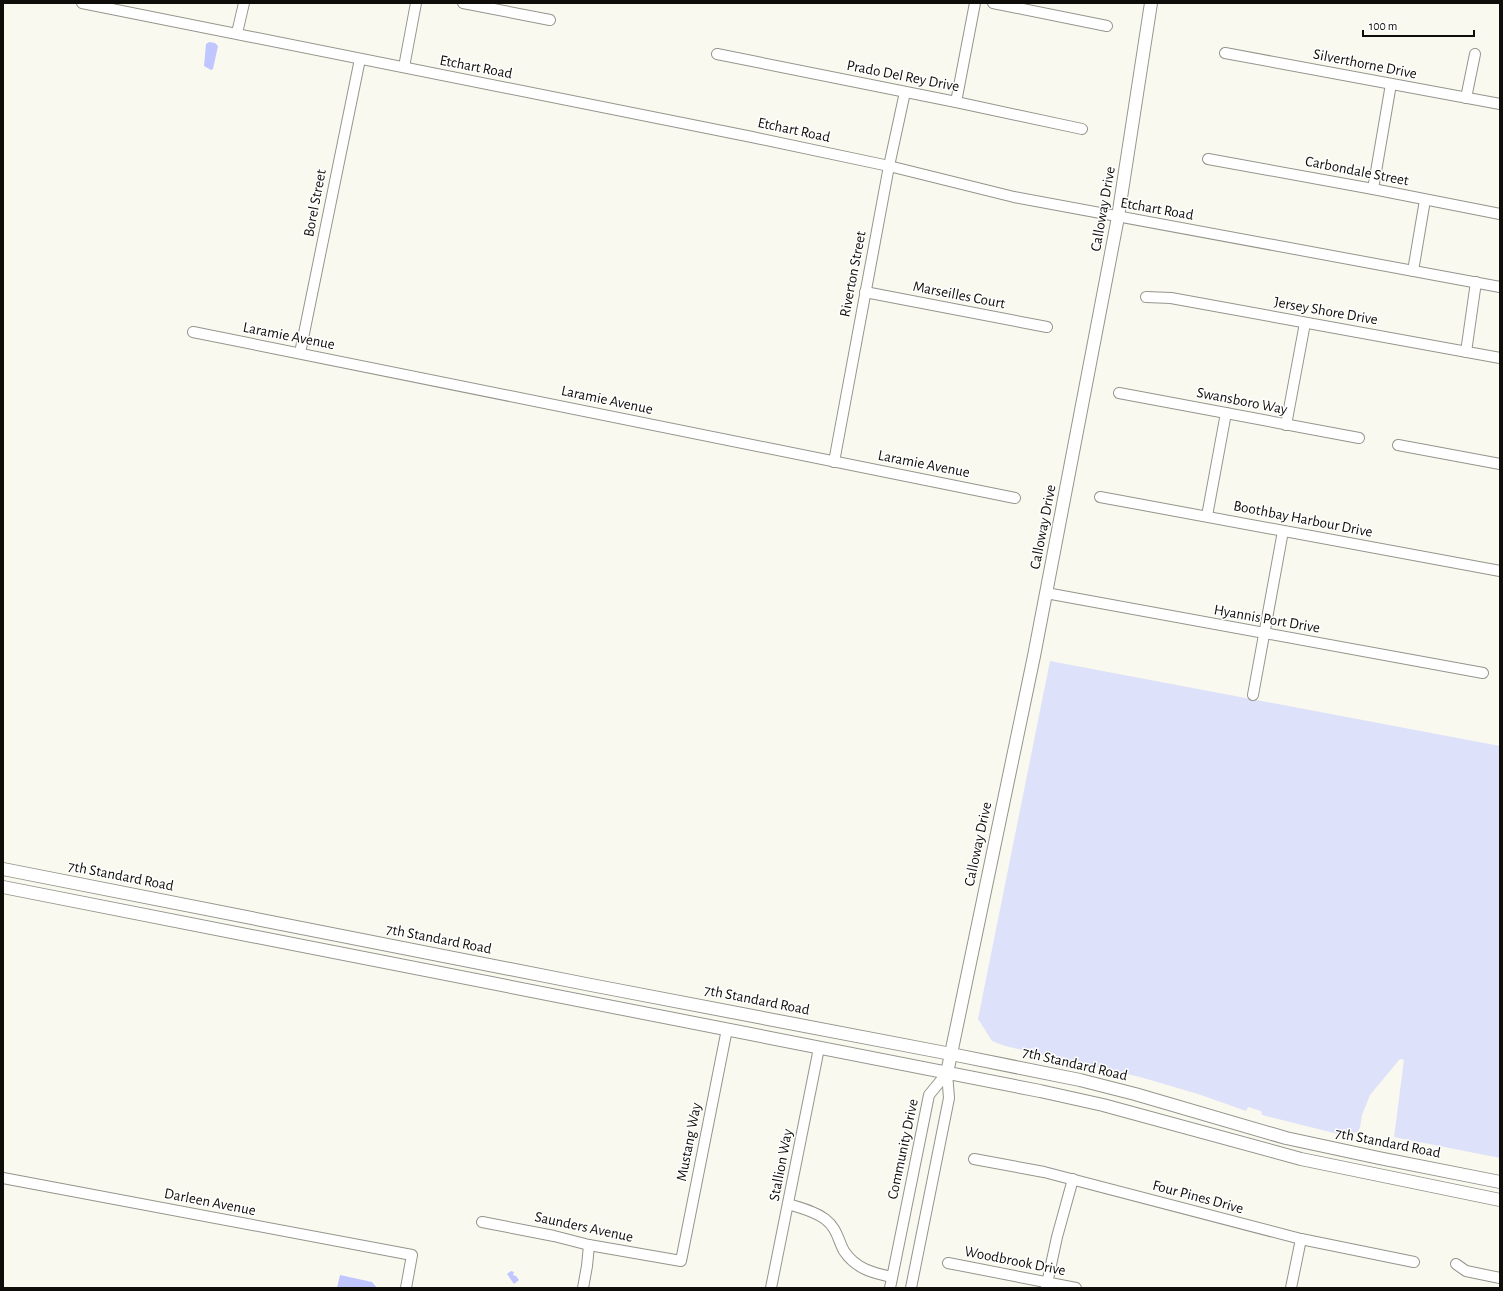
<svg xmlns="http://www.w3.org/2000/svg" width="1503" height="1291" font-family="'Alegreya Sans',sans-serif">
	<style>
		.green { fill: #dee1fa }
		.water { fill: #c0c6ff }
		.lines { fill: none; stroke-linecap: round; stroke-linejoin: round }
		.minor-casing { stroke: #95958d; stroke-width: 12 }
		.major-casing { stroke: #95958d; stroke-width: 14 }
		.minor { stroke: #fff; stroke-width: 10 }
		.major { stroke: #fff; stroke-width: 12 }
		.labels { text-anchor: middle; dominant-baseline: central; stroke-width: 3; stroke-linejoin: round; paint-order: stroke }
		.street-label { font-size: 15px; fill: #0e0d0a; stroke: #fff }
	</style>
	<rect width="100%" height="100%" fill="#f9f9ef"/>
	<polygon class="green" points="1050,661 1500,746 1500,1158 1394,1137 1404,1060 1400,1059 1370,1095 1362,1115 1360,1128 1357,1132 1350,1134 1342,1135 1262,1115 1261,1111 1248,1107 1246,1111 1198,1094 1140,1077 1005,1046 992,1041 978,1019"/>
	<g class="water">
		<polygon points="209,42 215,43 218,46 213,69 211,70 204,66 206,44"/>
		<polygon points="511,1271 514,1272 513,1275 516,1276 519,1280 514,1284 507,1274"/>
		<polygon points="340,1275 372,1282 377,1288 337,1288"/>
	</g>
	<g class="lines">
		<defs>
			<g id="minor">
				<polyline points="82,3 752,137 889,166 1014,197 1500,287"/>
				<polyline points="463,3 550,20"/>
				<polyline points="993,3 1107,26"/>
				<polyline points="237,33 244,3"/>
				<polyline points="1225,53 1500,104"/>
				<polyline points="717,54 956,102 1082,129"/>
				<polyline points="404,67 416,3"/>
				<polyline points="1466,98 1475,54"/>
				<polyline points="956,102 975,3"/>
				<polyline points="1208,159 1373,189 1500,214"/>
				<polyline points="1373,189 1391,84"/>
				<polyline points="1413,271 1425,200"/>
				<polyline points="865,292 1047,327"/>
				<polyline points="1146,297 1171,298 1500,358"/>
				<polyline points="193,332 1015,498"/>
				<polyline points="1466,352 1476,282"/>
				<polyline points="300,353 360,59"/>
				<polyline points="1119,393 1359,438"/>
				<polyline points="1286,425 1305,323"/>
				<polyline points="1398,445 1500,464"/>
				<polyline points="834,462 889,166 905,92"/>
				<polyline points="1100,497 1500,571"/>
				<polyline points="1207,516 1226,413"/>
				<polyline points="1046,593 1483,673"/>
				<polyline points="1253,695 1283,531"/>
				<polyline points="974,1159 1044,1172 1301,1239 1414,1262"/>
				<polyline points="3,1178 412,1255 406,1288"/>
				<path d="M788 1204C801 1208 814 1211 825 1219 837 1228 838 1240 844 1251 856 1269 873 1273 892 1277"/>
				<polyline points="482,1222 554,1236 589,1245 681,1261 727,1029"/>
				<polyline points="948,1263 1076,1288"/>
				<polyline points="1456,1264 1466,1271 1500,1278"/>
				<polyline points="583,1288 587,1266 589,1245"/>
				<polyline points="771,1288 819,1048"/>
				<polyline points="890,1288 929,1095 947,1073"/>
				<polyline points="911,1288 949,1098 947,1073"/>
				<polyline points="1046,1288 1057,1237 1073,1179"/>
				<polyline points="1291,1288 1301,1239"/>
			</g>
			<g id="major">
				<polyline points="3,869 591,985 951,1054 1080,1080 1135,1094 1286,1138 1379,1158 1500,1182"/>
				<polyline points="3,887 1040,1091 1103,1105 1301,1159 1500,1200"/>
				<polyline points="947,1073 1034,656 1118,217 1151,3"/>
			</g>
		</defs>
		<use href="#minor" class="minor-casing"/>
		<use href="#major" class="major-casing"/>
		<use href="#minor" class="minor"/>
		<use href="#major" class="major"/>
	</g>
	<g class="labels">
		<g class="street-label">
			<text transform="translate(1365 64) rotate(11)">Silverthorne Drive</text>
			<text transform="translate(476 67) rotate(11)">Etchart Road</text>
			<text transform="translate(903 76) rotate(11)">Prado Del Rey Drive</text>
			<text transform="translate(794 130) rotate(12)">Etchart Road</text>
			<text transform="translate(1357 171) rotate(11)">Carbondale Street</text>
			<text transform="translate(315 203) rotate(-79)">Borel Street</text>
			<text transform="translate(1103 209) rotate(-80)">Calloway Drive</text>
			<text transform="translate(1157 209) rotate(10)">Etchart Road</text>
			<text transform="translate(853 274) rotate(-79)">Riverton Street</text>
			<text transform="translate(959 295) rotate(11)">Marseilles Court</text>
			<text transform="translate(1326 311) rotate(10)">Jersey Shore Drive</text>
			<text transform="translate(289 336) rotate(11)">Laramie Avenue</text>
			<text transform="translate(607 400) rotate(12)">Laramie Avenue</text>
			<text transform="translate(1242 401) rotate(11)">Swansboro Way</text>
			<text transform="translate(924 464) rotate(11)">Laramie Avenue</text>
			<text transform="translate(1303 519) rotate(11)">Boothbay Harbour Drive</text>
			<text transform="translate(1043 527) rotate(-79)">Calloway Drive</text>
			<text transform="translate(1267 619) rotate(10)">Hyannis Port Drive</text>
			<text transform="translate(978 844) rotate(-78)">Calloway Drive</text>
			<text transform="translate(121 876) rotate(11)">7th Standard Road</text>
			<text transform="translate(439 939) rotate(11)">7th Standard Road</text>
			<text transform="translate(757 1000) rotate(11)">7th Standard Road</text>
			<text transform="translate(1075 1064) rotate(13)">7th Standard Road</text>
			<text transform="translate(689 1142) rotate(-79)">Mustang Way</text>
			<text transform="translate(1388 1143) rotate(11)">7th Standard Road</text>
			<text transform="translate(903 1149) rotate(-78)">Community Drive</text>
			<text transform="translate(781 1165) rotate(-79)">Stallion Way</text>
			<text transform="translate(1198 1197) rotate(15)">Four Pines Drive</text>
			<text transform="translate(210 1202) rotate(11)">Darleen Avenue</text>
			<text transform="translate(584 1227) rotate(12)">Saunders Avenue</text>
			<text transform="translate(1015 1261) rotate(11)">Woodbrook Drive</text>
		</g>
	</g>
	<rect width="1503" height="1291" fill="none" stroke="#0e0d0a" stroke-width="8"/>
	<path d="M1363 30v6h111v-6" fill="none" stroke="#0e0d0a" stroke-width="2"/>
	<text x="1369" y="30" font-size="12" fill="#0e0d0a" stroke="#ffffff" stroke-width="3" paint-order="stroke">100 m</text>
</svg>
